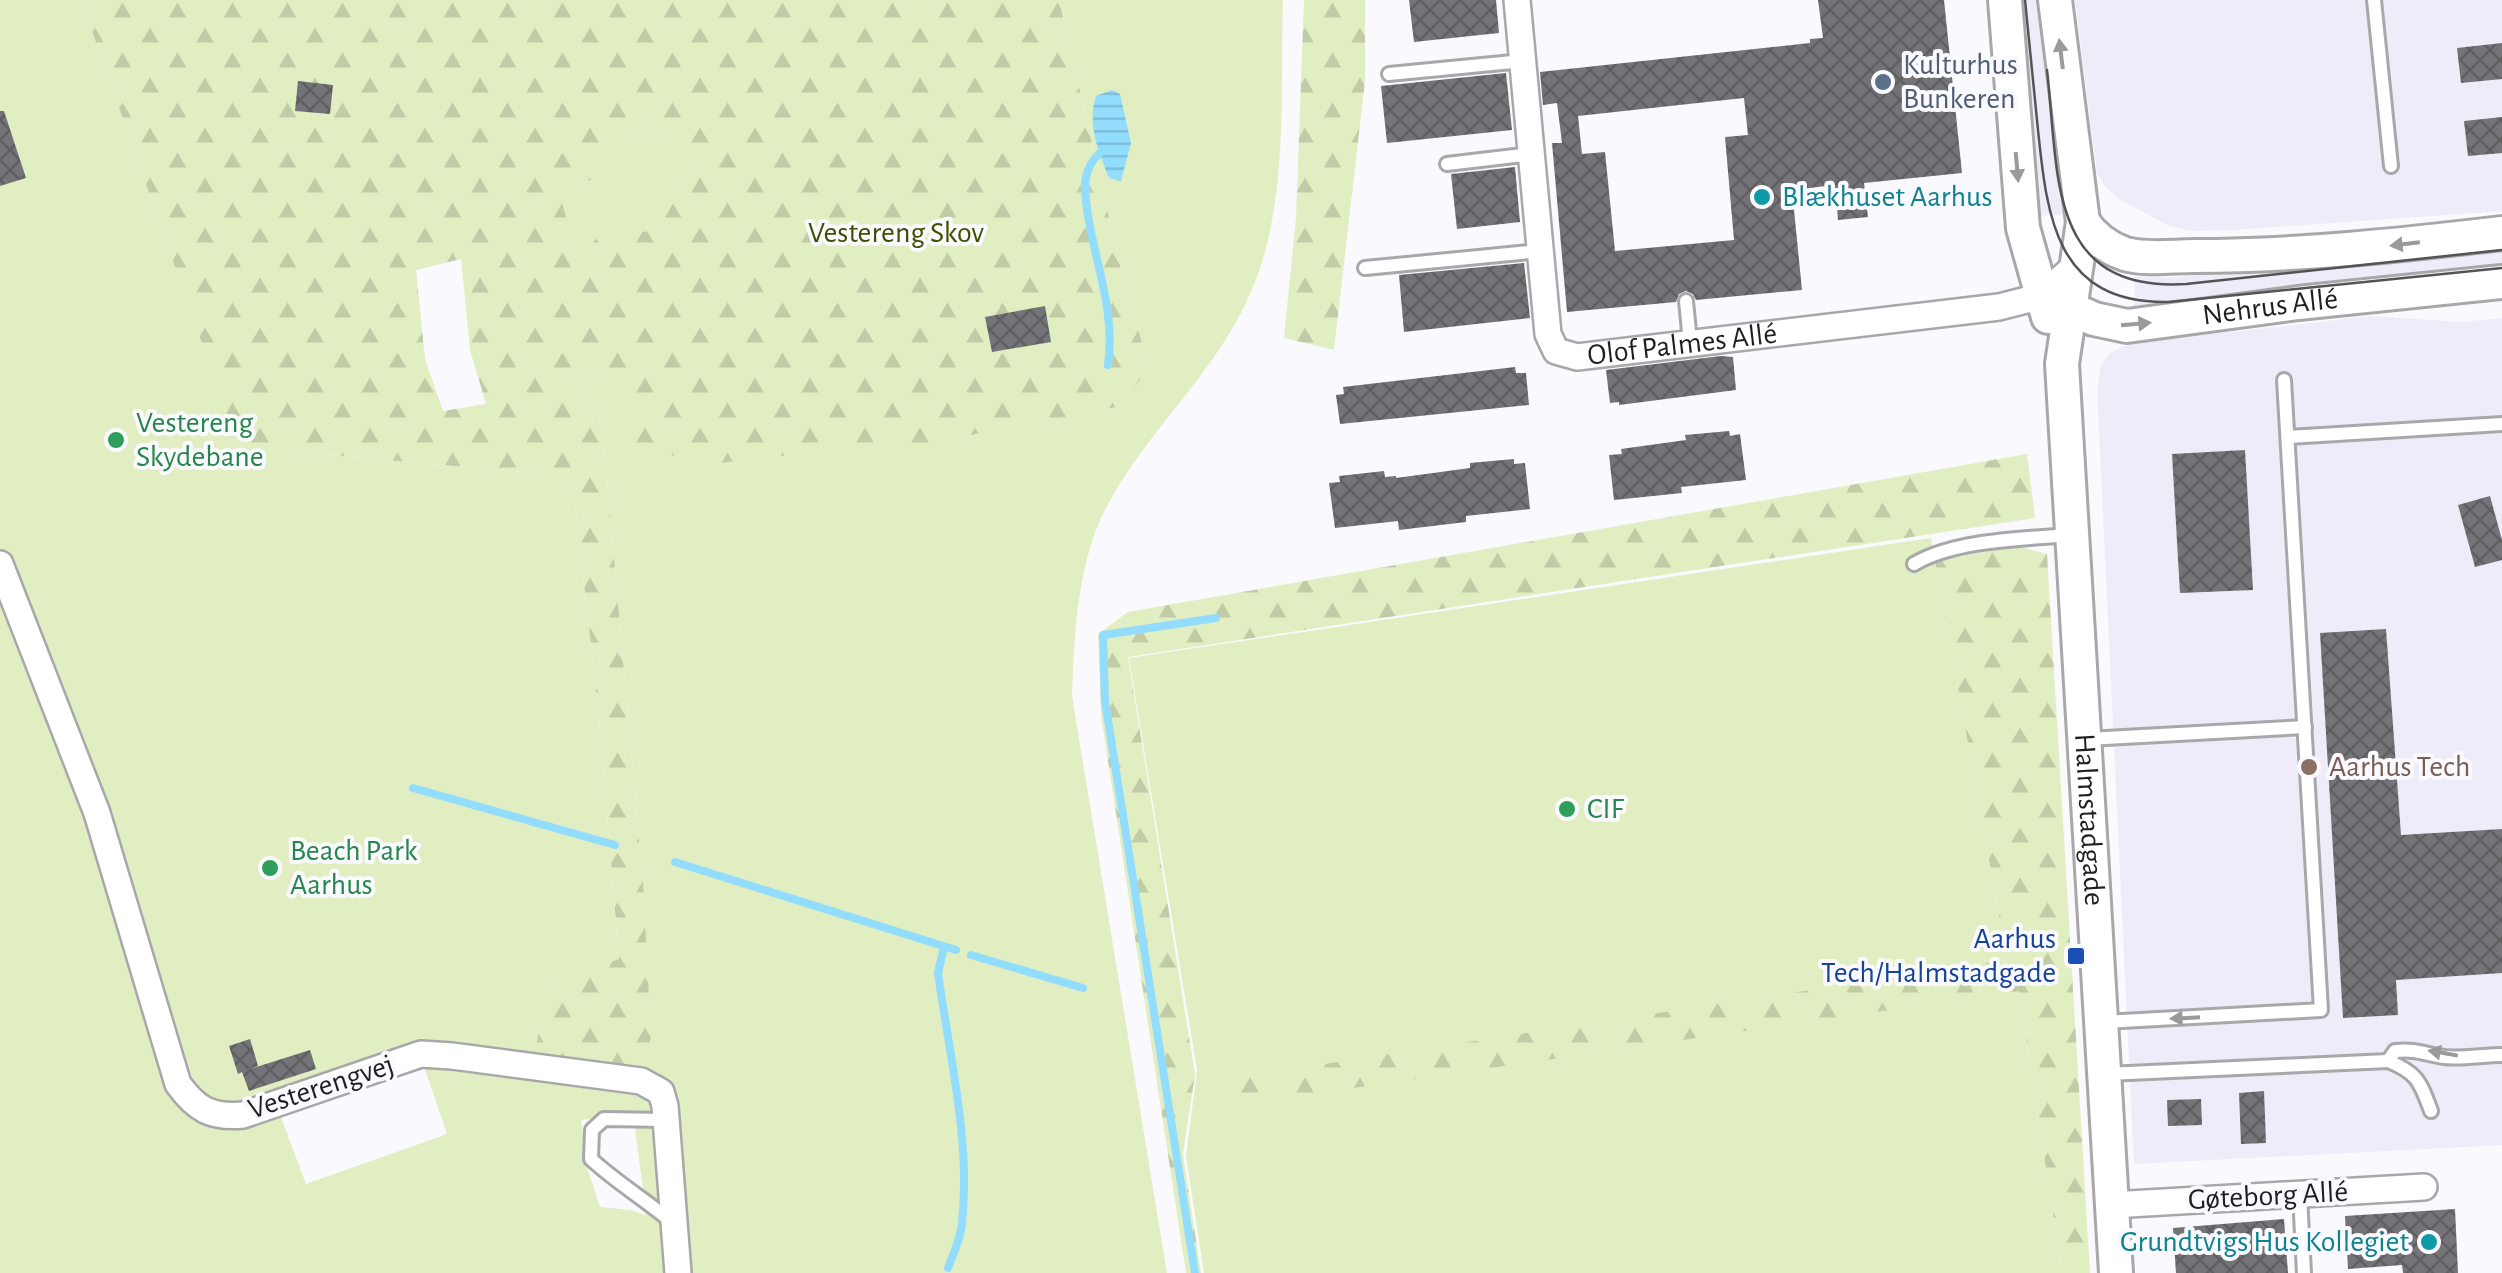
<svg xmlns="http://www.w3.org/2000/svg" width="2502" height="1273" font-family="'Alegreya Sans',sans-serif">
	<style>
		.built { fill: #edecf8 }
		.green { fill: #e1eec2; fill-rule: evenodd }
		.forest { fill: url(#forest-firs); fill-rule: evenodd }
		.water { fill: url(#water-rules) }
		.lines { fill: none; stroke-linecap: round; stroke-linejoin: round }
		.stream { stroke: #92ddfe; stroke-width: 8 }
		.building { fill: url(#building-cross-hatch); fill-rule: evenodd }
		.service-casing { stroke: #a8a8ab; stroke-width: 18 }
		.minor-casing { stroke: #a8a8ab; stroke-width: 30 }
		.tertiary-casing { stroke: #a8a8ab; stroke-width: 38 }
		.service { stroke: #fff; stroke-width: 12 }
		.minor { stroke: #fff; stroke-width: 25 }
		.tertiary { stroke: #fff; stroke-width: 32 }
		.tram { stroke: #545456; stroke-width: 2.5 }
		.oneway { fill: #9a9a9b }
		.service-dot { fill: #5c6f8a; stroke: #faf9fd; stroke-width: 4 }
		.culture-dot { fill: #0f9aa8; stroke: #faf9fd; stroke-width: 4 }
		.leisure-dot { fill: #2e9e5b; stroke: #faf9fd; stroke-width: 4 }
		.education-dot { fill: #8d6e63; stroke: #faf9fd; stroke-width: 4 }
		.transit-dot { fill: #1a4fb4; stroke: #faf9fd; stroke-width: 4 }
		.labels { text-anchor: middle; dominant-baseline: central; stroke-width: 8; stroke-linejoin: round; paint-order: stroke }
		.service-label { font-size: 30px; fill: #4e5e75; stroke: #faf9fd; text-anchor: start }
		.culture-label { font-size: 30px; fill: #0d838f; stroke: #faf9fd; text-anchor: start }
		.park-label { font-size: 30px; fill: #404f04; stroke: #faf9fd }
		.street-label { font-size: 30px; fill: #1f1f21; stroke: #faf9fd }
		.leisure-label { font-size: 30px; fill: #27864d; stroke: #faf9fd; text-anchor: start }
		.education-label { font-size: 30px; fill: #785e54; stroke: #faf9fd; text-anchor: start }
		.transit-label { font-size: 30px; fill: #164399; stroke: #faf9fd; text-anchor: end }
	</style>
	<defs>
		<pattern id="forest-firs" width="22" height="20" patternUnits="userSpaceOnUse" patternTransform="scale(2.5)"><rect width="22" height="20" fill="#e1eec2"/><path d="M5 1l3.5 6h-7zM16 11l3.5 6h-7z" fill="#c1cca6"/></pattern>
		<pattern id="water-rules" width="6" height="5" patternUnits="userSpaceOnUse" patternTransform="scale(2.5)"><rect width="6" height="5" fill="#92ddfe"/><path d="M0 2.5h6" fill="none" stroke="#7dbdd9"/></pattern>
		<pattern id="building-cross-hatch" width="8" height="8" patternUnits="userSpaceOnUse" patternTransform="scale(2.5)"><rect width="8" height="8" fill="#747478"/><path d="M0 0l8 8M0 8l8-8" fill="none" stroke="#5f5f62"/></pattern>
	</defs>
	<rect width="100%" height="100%" fill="#faf9fd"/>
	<g class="built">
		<polygon points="2016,0 2050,0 2074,214 2034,216"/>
		<polygon points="2075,0 2502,0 2502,211 2233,230 2193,231 2169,226 2119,199 2106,188 2097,173"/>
		<polygon points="2502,240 2502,276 2149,310 2134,308 2135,276 2169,278"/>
		<polygon points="2370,316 2461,322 2502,318 2502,1145 2134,1164 2097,389 2101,366 2109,354 2121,347 2144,342"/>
	</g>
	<g class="green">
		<path d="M0 0H81L242 456 280 451 572 476 599 717 619 960 545 985 640 1069 643 883 606 467 599 418 572 381 587 368 622 386 801 454 877 453 1149 367 1122 274 1059 0H1283C1280 94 1289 199 1253 287 1218 374 1142 433 1102 516 1077 570 1074 638 1072 696L1167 1273H0ZM422 1061 447 1134 306 1184 279 1112ZM633 1112 646 1214 645 1215 631 1210 600 1207 587 1167 581 1120Z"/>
		<polygon points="656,126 696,164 657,231 603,233 577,260 558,191 594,179 611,135"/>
		<polygon points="1931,538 2007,960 2019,991 2062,1273 1204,1273 1186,1156 1197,1070 1129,658"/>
	</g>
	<g class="forest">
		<path d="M81 0H1059L1122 274 1149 367 1121 406 877 453 801 454 710 464 637 447 622 386 587 368 572 381 599 418 606 467 643 883 651 1038 640 1069 535 1057 545 985 619 959 599 717 572 476 281 451 242 457ZM656 126 696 164 657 231 602 233 577 259 559 191 594 179 612 135ZM461 259 470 350 486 404 443 411 425 359 416 270Z"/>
		<polygon points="1304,0 1365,0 1365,81 1334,350 1284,338 1296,218"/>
		<polygon points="2027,454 2035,518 1128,657 1195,1074 1183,1154 1201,1273 1186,1273 1101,715 1098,634 1128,612"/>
		<polygon points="2016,546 2047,554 2090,1273 2062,1273 2019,991 1230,1106 1226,1079 2007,960 1935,561"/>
	</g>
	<path class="water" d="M1112 90 1120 94 1131 143 1121 181 1109 178C1098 151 1087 124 1096 96Z"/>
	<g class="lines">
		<g class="stream">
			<path d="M1099 154C1089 163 1085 174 1085 188 1088 248 1117 304 1108 365"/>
			<polyline points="413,788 615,845"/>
			<polyline points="675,862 956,950"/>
			<path d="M944 947 938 973C949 1054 971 1141 962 1223 961 1238 953 1254 948 1268"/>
			<polyline points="971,955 1083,988"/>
			<polyline points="1195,1273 1105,701 1103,635 1216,618"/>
		</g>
	</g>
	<g class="building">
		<polygon points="1409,0 1496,0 1499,33 1414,42"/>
		<path d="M1818 0H1944L1962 173 1864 183 1868 217 1838 220 1835 185 1792 190 1802 290 1696 300 1693 294 1686 291 1679 294 1676 302 1567 312 1552 143H1562L1557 103 1543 105 1540 72 1810 43V39L1823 38ZM1744 98 1748 135 1725 137 1734 240 1615 251 1605 152 1582 154 1578 116Z"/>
		<polygon points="2502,43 2502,79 2461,83 2457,48"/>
		<polygon points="1506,73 1512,130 1387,143 1381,86"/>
		<polygon points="298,81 333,85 330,114 295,111"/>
		<polygon points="0,111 4,111 26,178 0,186"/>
		<polygon points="2502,117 2502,153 2468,156 2464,121"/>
		<polygon points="1515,167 1520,222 1457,229 1451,174"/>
		<polygon points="1524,263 1530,318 1404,332 1399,275"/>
		<polygon points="1045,306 1051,342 992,352 985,317"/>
		<polygon points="1721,356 1733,357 1736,390 1619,405 1619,402 1610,403 1606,370"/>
		<polygon points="1515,367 1516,373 1526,373 1529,405 1340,424 1336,395 1344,394 1343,387"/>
		<polygon points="1729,431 1730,436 1740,434 1746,480 1681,487 1682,493 1614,500 1609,455 1622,454 1621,449 1686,440 1685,435"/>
		<polygon points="2245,450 2253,590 2180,593 2172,454"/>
		<polygon points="1514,459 1514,464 1525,463 1530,509 1466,516 1466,522 1399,530 1398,521 1335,528 1329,483 1340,482 1339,476 1384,471 1385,477 1396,476 1396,478 1470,468 1470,463"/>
		<polygon points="2490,496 2502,540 2502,560 2475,567 2458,505"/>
		<polygon points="2386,629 2401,835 2502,829 2502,973 2396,980 2398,1015 2343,1018 2320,633"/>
		<polygon points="250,1039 258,1066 247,1070 310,1050 316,1069 249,1091 242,1072 238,1074 229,1046"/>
		<polygon points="2264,1091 2266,1143 2241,1144 2239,1093"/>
		<polygon points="2201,1099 2202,1125 2168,1126 2167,1100"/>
		<polygon points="2455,1209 2458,1273 2403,1273 2402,1265 2348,1269 2345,1216"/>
		<polygon points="2284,1219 2288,1273 2176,1273 2173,1228"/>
	</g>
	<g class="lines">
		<defs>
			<g id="service">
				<polyline points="2374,0 2391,166"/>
				<polyline points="1389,74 1523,61"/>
				<polyline points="1447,164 1531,154"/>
				<polyline points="1365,268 1540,251"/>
				<polyline points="1686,301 1690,342"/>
				<polyline points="2288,437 2502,424"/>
				<path d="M1914 564C1954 540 2022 539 2069 535"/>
				<polyline points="2087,739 2305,727"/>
				<polyline points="2104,1022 2321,1010 2284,380"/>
				<path d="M2388 1061 2395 1051C2418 1049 2423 1054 2444 1057 2462 1059 2484 1055 2502 1055"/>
				<path d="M2107 1074 2388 1061C2418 1073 2420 1082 2431 1111"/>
				<path d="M666 1120 604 1119 592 1130 591 1159C617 1183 646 1200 673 1223"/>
				<polyline points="2300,1195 2304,1273"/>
			</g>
			<g id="minor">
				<path id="s1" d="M1517 0 1548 334 1556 351 1577 357 1999 307 2042 296 2078 263"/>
				<path d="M0 564 97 813 178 1084C196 1109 211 1118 243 1115L421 1054 452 1056 641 1081 661 1092 665 1106 678 1273"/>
				<polyline points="2112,1205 2424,1187"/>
			</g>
			<g id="tertiary">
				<polyline points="2005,0 2023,228 2048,317"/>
				<path d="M2055 0 2083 222C2093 237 2108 248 2125 254 2146 260 2173 256 2194 256 2297 256 2400 245 2502 233"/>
				<path id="s2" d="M2083 222 2062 364 2116 1273"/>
				<path id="s3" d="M2042 296 2094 319 2127 326 2298 303 2502 282"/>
			</g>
		</defs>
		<use href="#service" class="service-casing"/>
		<use href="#minor" class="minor-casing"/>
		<use href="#tertiary" class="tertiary-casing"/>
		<use href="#service" class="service"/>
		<use href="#minor" class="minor"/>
		<use href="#tertiary" class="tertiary"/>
		<g class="tram">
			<path d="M2025 0C2029 43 2034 87 2038 130 2047 217 2056 304 2168 302L2502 268"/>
			<path d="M2047 70C2059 172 2046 293 2186 284L2502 250"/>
		</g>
	</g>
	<defs><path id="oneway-solid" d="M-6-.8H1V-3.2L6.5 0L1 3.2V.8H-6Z" transform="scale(2.5)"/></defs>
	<g class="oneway">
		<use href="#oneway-solid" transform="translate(2061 54) rotate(-97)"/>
		<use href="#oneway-solid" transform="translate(2017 167) rotate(85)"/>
		<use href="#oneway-solid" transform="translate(2405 244) rotate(173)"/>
		<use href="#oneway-solid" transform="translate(2136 324) rotate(-5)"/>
		<use href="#oneway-solid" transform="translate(2185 1018) rotate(177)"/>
		<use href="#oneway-solid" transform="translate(2443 1053) rotate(-170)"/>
	</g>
	<circle class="service-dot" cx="1883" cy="82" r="10"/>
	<g class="culture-dot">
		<circle cx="1762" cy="197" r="10"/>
		<circle cx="2429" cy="1242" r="10"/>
	</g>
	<g class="leisure-dot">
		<circle cx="116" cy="440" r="10"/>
		<circle cx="1567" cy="809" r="10"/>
		<circle cx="270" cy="868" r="10"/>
	</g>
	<circle class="education-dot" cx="2309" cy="767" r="10"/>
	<rect class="transit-dot" x="2066" y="946" width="20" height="20" rx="5"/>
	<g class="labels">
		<g class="service-label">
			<text x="1903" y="65">Kulturhus<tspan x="1903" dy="34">Bunkeren</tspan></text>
		</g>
		<g class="culture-label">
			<text x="1782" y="197">Blækhuset Aarhus</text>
			<text x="2409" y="1242" text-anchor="end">Grundtvigs Hus Kollegiet</text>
		</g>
		<g class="park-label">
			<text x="896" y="233">Vestereng Skov</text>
		</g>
		<g class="street-label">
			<text stroke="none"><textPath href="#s3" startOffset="235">Nehrus Allé</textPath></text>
			<text stroke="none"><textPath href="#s1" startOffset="482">Olof Palmes Allé</textPath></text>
			<text stroke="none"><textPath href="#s2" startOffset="600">Halmstadgade</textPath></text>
			<text transform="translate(321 1087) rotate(-18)">Vesterengvej</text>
			<text transform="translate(2268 1196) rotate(-3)">Gøteborg Allé</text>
		</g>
		<g class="leisure-label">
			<text x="136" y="423">Vestereng<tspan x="136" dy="34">Skydebane</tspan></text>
			<text x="1587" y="809">CIF</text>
			<text x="290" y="851">Beach Park<tspan x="290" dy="34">Aarhus</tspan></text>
		</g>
		<g class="education-label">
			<text x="2329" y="767">Aarhus Tech</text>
		</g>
		<g class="transit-label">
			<text x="2056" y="939">Aarhus<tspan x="2056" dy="34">Tech/Halmstadgade</tspan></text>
		</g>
	</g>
</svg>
